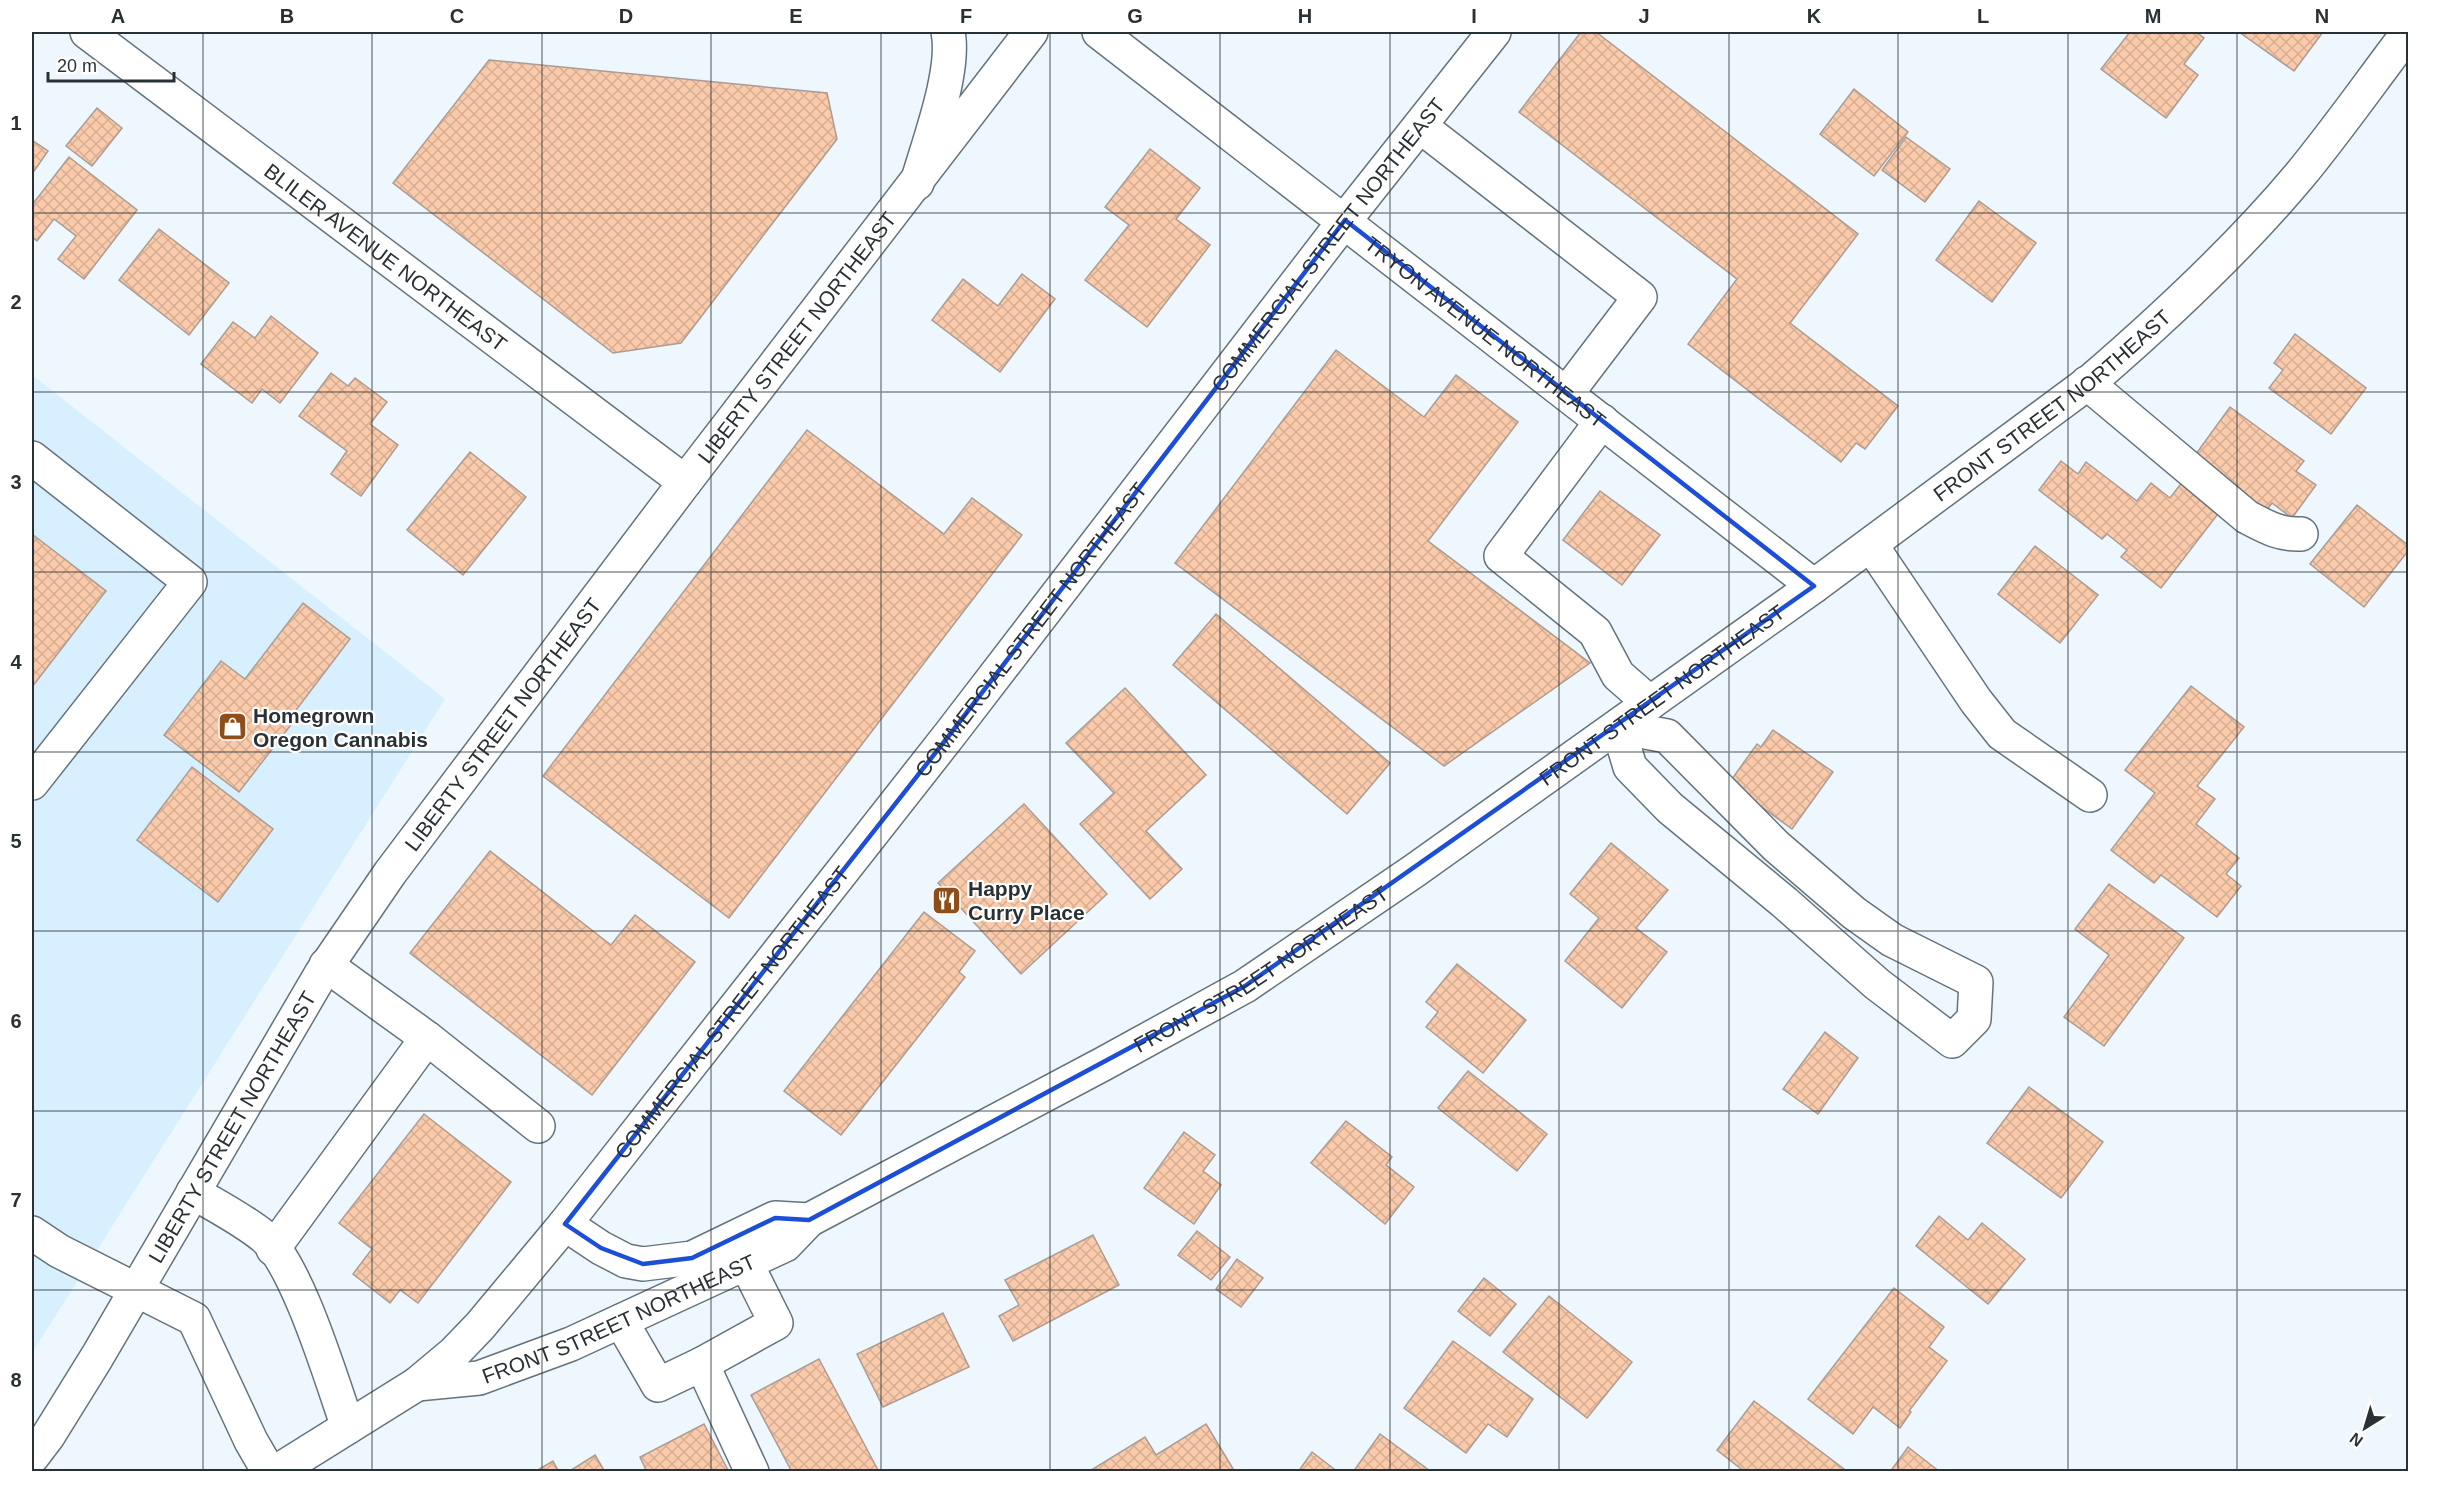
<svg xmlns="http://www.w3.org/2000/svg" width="2440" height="1503" font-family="Arial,sans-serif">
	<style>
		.built { fill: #d7effe }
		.building { fill: url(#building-cross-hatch); stroke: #ac9c93; stroke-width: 1.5 }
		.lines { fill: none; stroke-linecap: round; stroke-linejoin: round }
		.minor-casing { stroke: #64737c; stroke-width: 36 }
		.major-casing { stroke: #64737c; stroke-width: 36 }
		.highway-casing { stroke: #64737c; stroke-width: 36 }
		.minor { stroke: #fff; stroke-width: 33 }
		.major { stroke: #fff; stroke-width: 33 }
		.highway { stroke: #fff; stroke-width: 33 }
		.marked { fill: none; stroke: #1d4ed8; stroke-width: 4.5; stroke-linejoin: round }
		.grid { fill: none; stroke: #2a3135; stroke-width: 1.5; stroke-opacity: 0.55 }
		.labels { text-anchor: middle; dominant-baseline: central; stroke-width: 4.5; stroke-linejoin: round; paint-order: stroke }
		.street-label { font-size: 21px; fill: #2a3135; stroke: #fff }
		.poi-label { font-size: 21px; font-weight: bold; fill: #2a3135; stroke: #fff; text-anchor: start }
		.neatline { fill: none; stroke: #2a3135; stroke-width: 2 }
		.grid-label { font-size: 20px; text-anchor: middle; font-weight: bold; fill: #2a3135 }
	</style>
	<defs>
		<pattern id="building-cross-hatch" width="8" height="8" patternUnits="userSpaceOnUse" patternTransform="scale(1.5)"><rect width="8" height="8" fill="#facaaa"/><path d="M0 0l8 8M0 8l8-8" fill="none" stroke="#d6ae93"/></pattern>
	</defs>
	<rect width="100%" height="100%" fill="#edf7fd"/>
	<polygon class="built" points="32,375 445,699 32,1353"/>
	<g class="building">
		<polygon points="1581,32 1596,32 1858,234 1790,323 1898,406 1865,449 1856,443 1841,462 1688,344 1737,279 1519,112"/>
		<polygon points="2130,32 2196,32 2204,38 2184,64 2198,75 2166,118 2101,69"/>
		<polygon points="2239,32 2323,32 2294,71"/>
		<polygon points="489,60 827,93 837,139 681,343 613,353 393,183"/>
		<polygon points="1854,89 1908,132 1874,176 1820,134"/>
		<polygon points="97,108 122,128 92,166 66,146"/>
		<polygon points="1906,137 1950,169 1925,202 1882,170"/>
		<polygon points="32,140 48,151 32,174"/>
		<polygon points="1150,149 1200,188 1176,219 1210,245 1147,327 1085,280 1129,225 1105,207"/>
		<polygon points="69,157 137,210 84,279 58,259 76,236 54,219 37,241 32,237 32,205"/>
		<polygon points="1979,201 2036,243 1992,302 1936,260"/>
		<polygon points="159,229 229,283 189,335 119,280"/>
		<polygon points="1022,274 1055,299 1000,372 932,320 963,279 998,306"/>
		<polygon points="271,316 318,353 280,403 262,389 252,403 201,364 233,322 255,338"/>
		<polygon points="2295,334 2366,388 2331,434 2269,388 2283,370 2274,363"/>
		<polygon points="1336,350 1424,417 1456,375 1518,422 1428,541 1590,663 1444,766 1175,563"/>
		<polygon points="331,373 348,386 355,378 387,402 370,424 398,445 361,496 331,474 347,451 299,416"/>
		<polygon points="2230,407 2304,461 2296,471 2316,485 2292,518 2272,503 2266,511 2193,458"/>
		<polygon points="807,430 944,534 972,498 1022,535 729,918 543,776"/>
		<polygon points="470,452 526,497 463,575 407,530"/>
		<polygon points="2061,461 2078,474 2086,462 2137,501 2151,483 2170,498 2183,481 2221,510 2161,588 2121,557 2127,550 2107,534 2102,539 2039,490"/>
		<polygon points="1600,491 1660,535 1622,585 1563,540"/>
		<polygon points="2357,505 2408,545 2408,551 2364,607 2310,564"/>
		<polygon points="32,534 106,591 32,687"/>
		<polygon points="2035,546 2098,595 2060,643 1998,594"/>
		<polygon points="303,603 350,639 293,714 297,717 239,792 164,735 221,661 245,679"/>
		<polygon points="1216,614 1390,763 1347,814 1173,665"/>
		<polygon points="2191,686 2244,727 2197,786 2215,799 2196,824 2239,858 2226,874 2241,886 2217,917 2161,875 2154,883 2111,850 2155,793 2125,770"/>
		<polygon points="1125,688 1206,775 1146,831 1182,869 1150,899 1080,824 1114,793 1066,743"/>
		<polygon points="1773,730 1833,772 1792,829 1729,783 1757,744 1761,747"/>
		<polygon points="192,767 273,829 218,902 137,840"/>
		<polygon points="1024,804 1107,894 1021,974 938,883"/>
		<polygon points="1611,843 1668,890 1636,928 1667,952 1622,1008 1565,961 1599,918 1570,894"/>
		<polygon points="490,851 611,945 635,915 695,962 592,1095 410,953"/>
		<polygon points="2109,884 2184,938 2104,1046 2064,1017 2109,955 2075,929"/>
		<polygon points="924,912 975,951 959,972 965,977 841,1135 784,1091"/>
		<polygon points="1457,964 1526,1020 1483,1073 1426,1027 1438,1012 1426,1002"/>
		<polygon points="1825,1032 1858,1058 1818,1114 1783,1089"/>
		<polygon points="1468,1071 1547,1134 1517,1171 1438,1108"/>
		<polygon points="2029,1087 2103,1142 2061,1198 1987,1143"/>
		<polygon points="424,1114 511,1182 418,1303 400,1290 390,1303 353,1274 372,1249 339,1223"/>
		<polygon points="1346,1121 1392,1157 1386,1165 1414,1187 1385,1224 1311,1163"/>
		<polygon points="1184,1132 1215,1155 1203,1171 1221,1185 1194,1224 1144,1188"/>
		<polygon points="1939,1216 1968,1240 1982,1223 2025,1259 1988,1304 1916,1246"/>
		<polygon points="1197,1231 1230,1257 1211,1280 1178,1255"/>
		<polygon points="1093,1235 1119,1285 1013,1341 999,1316 1019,1305 1005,1280"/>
		<polygon points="1237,1259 1263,1278 1241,1307 1216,1289"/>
		<polygon points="1484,1278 1516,1304 1490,1336 1458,1311"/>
		<polygon points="1894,1288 1944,1327 1929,1347 1947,1361 1909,1411 1911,1412 1900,1428 1873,1407 1853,1434 1808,1399"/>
		<polygon points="1549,1296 1632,1362 1587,1418 1503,1352"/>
		<polygon points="943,1313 969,1367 883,1407 857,1354"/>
		<polygon points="1453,1341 1533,1399 1507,1437 1488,1424 1466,1453 1404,1408"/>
		<polygon points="819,1359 879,1472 792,1472 751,1395"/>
		<polygon points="1754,1401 1848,1472 1745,1472 1717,1450"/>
		<polygon points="704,1424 729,1472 647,1472 640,1457"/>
		<polygon points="1206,1424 1235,1472 1088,1472 1145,1437 1156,1455"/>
		<polygon points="1380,1434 1430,1471 1430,1472 1353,1472"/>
		<polygon points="1908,1447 1940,1472 1890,1472"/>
		<polygon points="1312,1452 1338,1472 1298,1472"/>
		<polygon points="595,1455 605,1472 568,1472"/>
		<polygon points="553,1461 559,1472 534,1472"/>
	</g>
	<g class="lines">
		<defs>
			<g id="minor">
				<path id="s1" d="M87 32 685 482"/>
				<path id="s2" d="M1099 32 1814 586"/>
				<polyline points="1420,126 1640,297 1567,393"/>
				<path d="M2087 383 2247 517C2266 527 2280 535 2301 534"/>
				<polyline points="1602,421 1501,556 1595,632 1618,675 1650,703"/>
				<polyline points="32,458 190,582 32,783"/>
				<polyline points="1871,545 1976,701 2002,734 2090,795"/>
				<polygon points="1618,727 1667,736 1776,846 1854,913 1892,940 1976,982 1974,1019 1952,1041 1877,984 1784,902 1670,808 1630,767"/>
				<polyline points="427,1038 538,1126"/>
				<path d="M193 1192C216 1206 242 1219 263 1236 297 1263 332 1382 348 1427"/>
				<polyline points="565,1224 601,1248 626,1261 643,1264 692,1258 775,1218 809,1220"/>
				<polyline points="32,1233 59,1251 194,1319 251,1441 269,1472"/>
				<polyline points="273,1249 427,1038 326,965"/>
				<polyline points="621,1321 658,1385 702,1364 752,1472"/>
				<polyline points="702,1364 776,1323 746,1263"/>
				<path id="s3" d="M417 1384 479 1378 571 1344 785 1245 809 1220 1103 1064 1245 986 1414 871 1814 586 2092 380C2165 317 2238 249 2300 175 2338 129 2372 80 2408 33"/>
			</g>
			<g id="major">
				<path id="s4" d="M32 1457 48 1436 97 1357 321 974 390 873 685 482 1031 32"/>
				<path id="s5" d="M276 1472 417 1384 454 1353 480 1326 565 1224 951 733 1345 220 1494 32"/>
			</g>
			<path id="highway" d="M917 183C928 144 956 71 948 32"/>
		</defs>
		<use href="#minor" class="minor-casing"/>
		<use href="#major" class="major-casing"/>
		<use href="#highway" class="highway-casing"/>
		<use href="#minor" class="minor"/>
		<use href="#major" class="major"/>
		<use href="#highway" class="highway"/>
	</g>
	<path class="marked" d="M1345 220 1814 586 1245 986 809 1220 775 1218 692 1258 643 1264 601 1248 565 1224 951 733Z"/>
	<path class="grid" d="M203 32V1472M372 32V1472M542 32V1472M711 32V1472M881 32V1472M1050 32V1472M1220 32V1472M1390 32V1472M1559 32V1472M1729 32V1472M1898 32V1472M2068 32V1472M2237 32V1472M32 213H2408M32 392H2408M32 572H2408M32 752H2408M32 931H2408M32 1111H2408M32 1290H2408"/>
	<defs>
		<symbol id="shop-square" viewBox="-11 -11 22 22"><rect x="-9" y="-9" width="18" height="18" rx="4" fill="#8f4e19" stroke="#fff"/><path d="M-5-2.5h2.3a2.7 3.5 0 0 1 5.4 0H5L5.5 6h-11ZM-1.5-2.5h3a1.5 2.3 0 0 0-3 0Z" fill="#fff"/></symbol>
		<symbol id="restaurant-square" viewBox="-11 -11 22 22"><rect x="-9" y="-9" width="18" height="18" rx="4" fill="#8f4e19" stroke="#fff"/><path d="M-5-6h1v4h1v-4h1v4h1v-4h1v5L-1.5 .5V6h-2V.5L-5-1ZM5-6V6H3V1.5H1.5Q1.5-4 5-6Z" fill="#fff"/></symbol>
	</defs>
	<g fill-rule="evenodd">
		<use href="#shop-square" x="216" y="710" width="33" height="33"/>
		<use href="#restaurant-square" x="930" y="884" width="33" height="33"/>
	</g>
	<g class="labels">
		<g class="street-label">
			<text stroke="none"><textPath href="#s5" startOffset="1626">COMMERCIAL STREET NORTHEAST</textPath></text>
			<text stroke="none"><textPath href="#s1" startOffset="374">BLILER AVENUE NORTHEAST</textPath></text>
			<text stroke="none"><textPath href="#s2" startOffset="489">TRYON AVENUE NORTHEAST</textPath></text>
			<text stroke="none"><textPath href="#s4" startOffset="1358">LIBERTY STREET NORTHEAST</textPath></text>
			<text stroke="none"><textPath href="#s3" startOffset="1920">FRONT STREET NORTHEAST</textPath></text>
			<text stroke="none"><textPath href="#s5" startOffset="1140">COMMERCIAL STREET NORTHEAST</textPath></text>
			<text stroke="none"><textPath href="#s3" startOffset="1434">FRONT STREET NORTHEAST</textPath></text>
			<text stroke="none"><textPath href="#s4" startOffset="872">LIBERTY STREET NORTHEAST</textPath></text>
			<text stroke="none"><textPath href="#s3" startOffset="948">FRONT STREET NORTHEAST</textPath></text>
			<text stroke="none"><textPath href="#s5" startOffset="654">COMMERCIAL STREET NORTHEAST</textPath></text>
			<text stroke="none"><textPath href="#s4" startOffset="386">LIBERTY STREET NORTHEAST</textPath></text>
			<text stroke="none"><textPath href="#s3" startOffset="214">FRONT STREET NORTHEAST</textPath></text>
		</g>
		<g class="poi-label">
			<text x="253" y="715">Homegrown<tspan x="253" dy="24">Oregon Cannabis</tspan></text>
			<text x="968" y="888">Happy<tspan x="968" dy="24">Curry Place</tspan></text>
		</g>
	</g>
	<rect width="2440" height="1503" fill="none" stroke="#ffffff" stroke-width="66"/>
	<g transform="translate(2365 1428) rotate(217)" stroke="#ffffff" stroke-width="4.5" paint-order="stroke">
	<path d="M0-4.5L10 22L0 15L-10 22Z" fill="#2a3135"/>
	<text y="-9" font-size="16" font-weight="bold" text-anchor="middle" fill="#2a3135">N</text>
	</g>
	<path d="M48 72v9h126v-9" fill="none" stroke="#2a3135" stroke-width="3"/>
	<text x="57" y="72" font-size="18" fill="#2a3135" stroke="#ffffff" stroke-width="4.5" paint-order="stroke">20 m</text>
	<rect x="33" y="33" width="2374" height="1437" class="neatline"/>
	<g class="grid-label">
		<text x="118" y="23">A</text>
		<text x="287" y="23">B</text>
		<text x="457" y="23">C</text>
		<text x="626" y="23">D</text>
		<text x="796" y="23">E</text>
		<text x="966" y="23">F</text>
		<text x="1135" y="23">G</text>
		<text x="1305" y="23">H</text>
		<text x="1474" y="23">I</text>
		<text x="1644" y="23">J</text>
		<text x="1814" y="23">K</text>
		<text x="1983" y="23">L</text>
		<text x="2153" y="23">M</text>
		<text x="2322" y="23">N</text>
		<text x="16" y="130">1</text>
		<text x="16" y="309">2</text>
		<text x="16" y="489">3</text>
		<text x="16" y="669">4</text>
		<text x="16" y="848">5</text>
		<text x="16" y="1028">6</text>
		<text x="16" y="1207">7</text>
		<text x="16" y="1387">8</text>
	</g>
</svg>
